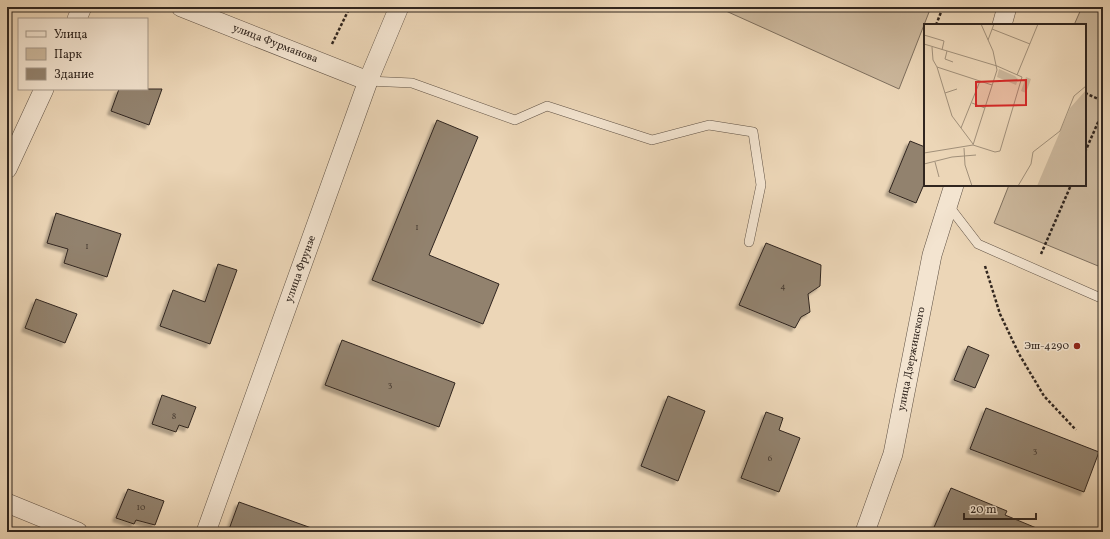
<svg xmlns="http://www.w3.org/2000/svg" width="1110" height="539" font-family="Vollkorn,serif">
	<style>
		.green { fill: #ccb89d; stroke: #7e6f5e }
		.building { fill: #92826e; stroke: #31261f; filter: url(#shadow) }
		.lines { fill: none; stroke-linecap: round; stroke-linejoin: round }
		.lane-casing { stroke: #605245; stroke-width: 10 }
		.street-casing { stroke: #605245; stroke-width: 20 }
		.path { stroke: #31261f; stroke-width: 2.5; stroke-dasharray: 3 2; stroke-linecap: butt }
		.lane { stroke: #f3e4d0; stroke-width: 9 }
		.street { stroke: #f3e4d0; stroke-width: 19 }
		.poi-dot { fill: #8f2418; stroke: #f3e4d0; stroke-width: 1.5 }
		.labels { text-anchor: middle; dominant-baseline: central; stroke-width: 3; stroke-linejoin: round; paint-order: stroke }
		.number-label { font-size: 9px; fill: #493d33 }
		.street-label { font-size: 11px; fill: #31261f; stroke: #f3e4d0 }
		.poi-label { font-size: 11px; fill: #31261f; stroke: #f3e4d0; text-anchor: end }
		.inset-road { fill: none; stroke: #a1907a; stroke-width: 1 }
		.view { fill: #d62828; fill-opacity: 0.15; stroke: #d62828; stroke-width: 2 }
		.inset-edge { fill: none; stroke: #31261f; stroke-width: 2 }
	</style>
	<defs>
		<filter id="shadow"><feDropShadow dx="-3.5" dy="3.5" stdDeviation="1" flood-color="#0004"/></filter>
	</defs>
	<rect width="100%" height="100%" fill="#ecd6b7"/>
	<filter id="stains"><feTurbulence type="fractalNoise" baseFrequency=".005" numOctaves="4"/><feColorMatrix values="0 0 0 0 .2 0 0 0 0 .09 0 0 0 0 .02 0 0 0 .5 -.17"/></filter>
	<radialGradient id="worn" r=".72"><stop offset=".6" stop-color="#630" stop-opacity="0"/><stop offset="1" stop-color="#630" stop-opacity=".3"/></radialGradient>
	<g class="green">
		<polygon points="717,7 931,7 899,89"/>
		<polygon points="1082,7 1103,7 1103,268 994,223 1009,185 1085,185 1085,25 1074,25"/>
	</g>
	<g class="building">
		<polygon points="119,89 162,89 149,125 111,111"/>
		<polygon points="437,120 478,137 429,255 499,284 483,324 372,280"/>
		<polygon points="910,141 925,147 925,182 916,203 889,192"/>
		<polygon points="56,213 121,234 107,277 64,263 68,249 47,243"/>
		<polygon points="766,243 821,265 820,286 808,294 810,312 801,317 795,328 739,305"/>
		<polygon points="218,264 237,270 210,344 160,326 173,290 205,302"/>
		<polygon points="36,299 77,314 65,343 25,328"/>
		<polygon points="342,340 455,383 439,427 325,385"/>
		<polygon points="968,346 989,355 975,388 954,380"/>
		<polygon points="162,395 196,407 188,428 179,425 176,432 152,424"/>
		<polygon points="668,396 705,411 678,481 641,466"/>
		<polygon points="986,408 1099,452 1084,492 970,449"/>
		<polygon points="766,412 783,418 779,430 800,438 779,492 741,478"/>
		<polygon points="951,488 1007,511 1005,515 1046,532 932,532"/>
		<polygon points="128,489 164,501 155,525 136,520 134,524 116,518"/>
		<polygon points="239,502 317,530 316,532 228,532"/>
	</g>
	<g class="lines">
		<defs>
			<g id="lane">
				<polyline points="368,81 412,83 515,120 547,106 652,140 709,125 753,132 761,185 749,242"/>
				<polyline points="948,205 978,244 1103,299"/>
			</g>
			<g id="street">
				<polyline points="181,7 368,81"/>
				<polyline points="77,19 82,7"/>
				<polyline points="1002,25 1007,7"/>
				<polyline points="7,169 44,89"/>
				<polyline points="7,503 78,532"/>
				<polyline points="206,532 368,81 399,7"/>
				<polyline points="865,532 893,454 932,255 954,185"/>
			</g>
		</defs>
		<use href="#lane" class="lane-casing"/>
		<use href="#street" class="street-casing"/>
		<g class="path">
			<polyline points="936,25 943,7"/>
			<polyline points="332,44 350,7"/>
			<polyline points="1085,93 1103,101"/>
			<polyline points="1085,152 1103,111"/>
			<polyline points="1041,254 1071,185"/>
			<polyline points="985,266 1000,314 1019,354 1044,396 1076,430"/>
		</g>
		<use href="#lane" class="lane"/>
		<use href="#street" class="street"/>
	</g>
	<circle class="poi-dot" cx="1077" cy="346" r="4"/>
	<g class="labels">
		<g class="number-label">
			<text x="417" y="227">1</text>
			<text x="87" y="246">1</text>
			<text x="783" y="286">4</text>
			<text x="390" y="384">3</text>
			<text x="174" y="416">8</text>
			<text x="1035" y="450">3</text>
			<text x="770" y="458">6</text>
			<text x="141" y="507">10</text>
		</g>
		<g class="street-label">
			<text transform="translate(275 44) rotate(21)">улица Фурманова</text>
			<text transform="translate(301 269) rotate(-70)">улица Фрунзе</text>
			<text transform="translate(912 359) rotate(-79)">улица Дзержинского</text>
		</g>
		<g class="poi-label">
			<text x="1069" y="346">Эш-4290</text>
		</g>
	</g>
	<g transform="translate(924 24)">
		<rect width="162" height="162" fill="#ecd6b7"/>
		<path d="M75 45 91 52 94 55 92 61 73 53ZM102 53 107 55 102 69 97 67ZM162 66V162H113L146 84Z" fill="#ccb89d"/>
		<path class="inset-road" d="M68 5 106 20M0 11 20 17 18 26M64 16 70 0M0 20 73 42 98 53 76 127 71 128 49 121M8 23 9 36 13 43 68 61M23 27 21 35 29 38M13 43 28 92 49 120M93 51 114 0M21 69 33 65M48 79 61 84M37 104 56 57M49 121 73 46 69 27 57 0M40 124 41 141 48 162M0 129 49 121M11 138 15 153M0 140 28 133 52 131M94 162 107 140 109 128 136 107 150 72 162 62"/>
		<path class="view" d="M102 56V81L52 82V58Z"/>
		<rect width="162" height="162" class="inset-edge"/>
	</g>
	<rect width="1110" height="539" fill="none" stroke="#ecd6b7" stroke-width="24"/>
	<rect x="8" y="8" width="1094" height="523" fill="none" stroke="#31261f" stroke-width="2"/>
	<rect x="12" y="12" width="1086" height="515" fill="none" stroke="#31261f"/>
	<rect x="18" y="18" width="130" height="72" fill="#f3e4d0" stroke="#a59889"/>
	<rect x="26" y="31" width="20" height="6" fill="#f3e4d0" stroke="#a59889"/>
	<text x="54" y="38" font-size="12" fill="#31261f">Улица</text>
	<rect x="26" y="48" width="20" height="12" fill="#ccb89d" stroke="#a59889"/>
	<text x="54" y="58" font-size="12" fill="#31261f">Парк</text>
	<rect x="26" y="68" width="20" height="12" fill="#92826e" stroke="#a59889"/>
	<text x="54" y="78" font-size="12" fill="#31261f">Здание</text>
	<path d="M964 513v6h72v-6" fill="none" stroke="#31261f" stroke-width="2"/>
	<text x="970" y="513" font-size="12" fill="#31261f" stroke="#f3e4d0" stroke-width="3" paint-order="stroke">20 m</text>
	<rect width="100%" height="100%" filter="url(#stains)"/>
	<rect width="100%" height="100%" fill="url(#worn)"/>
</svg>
